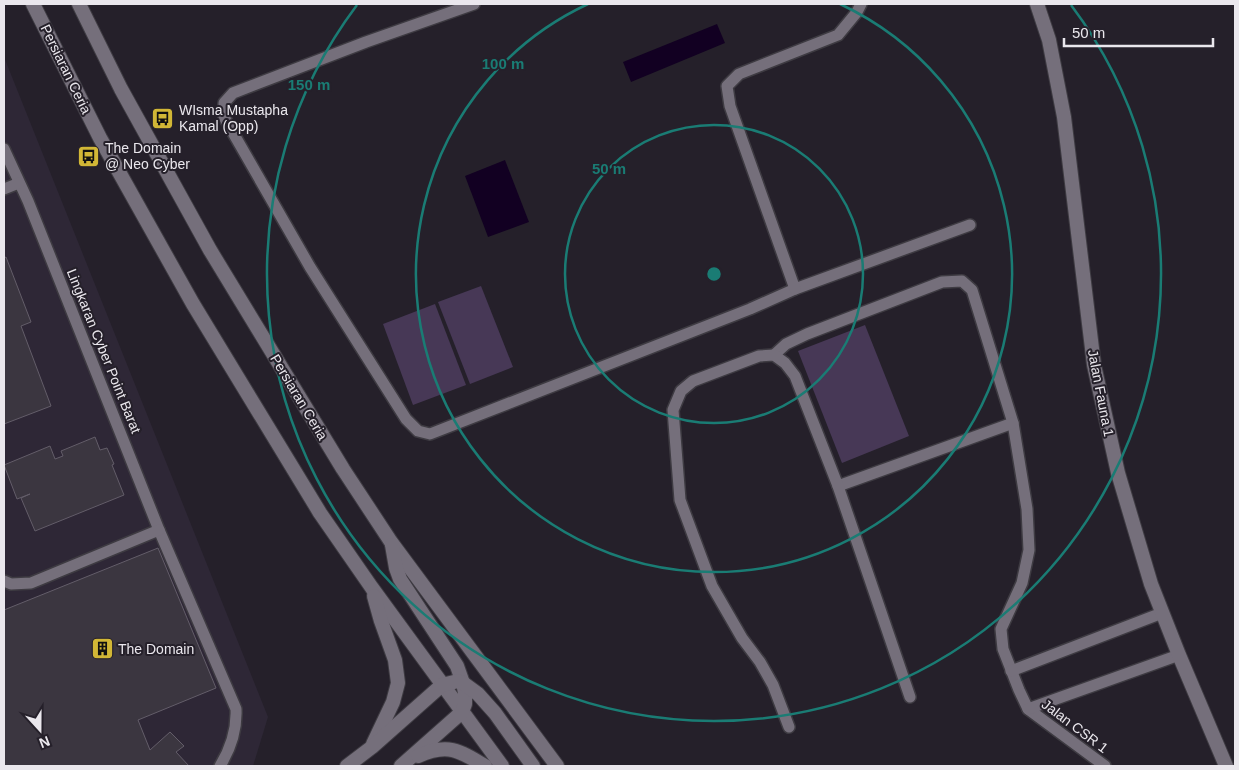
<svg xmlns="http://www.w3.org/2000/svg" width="1239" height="770" font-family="Arial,sans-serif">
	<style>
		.built { fill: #2e2736 }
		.green { fill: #473856 }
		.water { fill: #120022 }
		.building { fill: #3b3640; stroke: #635d69 }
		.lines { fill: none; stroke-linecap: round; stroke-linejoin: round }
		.service-casing { stroke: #3e3b42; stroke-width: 14 }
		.tertiary-casing { stroke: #3e3b42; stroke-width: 16 }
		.service { stroke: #756f7b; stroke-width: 11 }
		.tertiary { stroke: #756f7b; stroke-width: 14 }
		.ring { fill: none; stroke: #1a7c74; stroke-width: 2.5 }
		.labels { text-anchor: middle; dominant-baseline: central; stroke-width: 4; stroke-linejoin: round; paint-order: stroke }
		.street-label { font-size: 14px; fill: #eae7ed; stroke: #25202a }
		.poi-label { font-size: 14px; fill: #eae7ed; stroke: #25202a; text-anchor: start }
		.centre { fill: #1a7c74; stroke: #25202a; stroke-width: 2.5 }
		.ring-label { font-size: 15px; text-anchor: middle; font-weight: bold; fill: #1a7c74; stroke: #25202a; stroke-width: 4; stroke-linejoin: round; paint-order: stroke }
	</style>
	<rect width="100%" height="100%" fill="#25202a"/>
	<polygon class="built" points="4,57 268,717 253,766 4,766"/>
	<g class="green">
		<polygon points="481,286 513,367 470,384 438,302"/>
		<polygon points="435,304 466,385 413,405 383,324"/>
		<polygon points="865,325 909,436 842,463 798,351"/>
	</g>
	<g class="water">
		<polygon points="717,24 725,43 631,82 623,62"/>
		<polygon points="505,160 529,222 488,237 465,176"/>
	</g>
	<g class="building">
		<polygon points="6,257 31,322 21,326 51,406 4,424 4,258"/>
		<polygon points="95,437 100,450 107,448 114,464 112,465 124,495 35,531 21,498 30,494 17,499 4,465 50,446 55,459 63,456 61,451"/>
		<polygon points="158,548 216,688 138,720 150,750 170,732 184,746 176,752 189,766 4,766 4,610"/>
	</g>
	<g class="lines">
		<defs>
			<g id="service">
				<polyline points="474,4 366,42 233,93 224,103 224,117 310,267 406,419 418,431 430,434 750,309 795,289 970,225"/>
				<path d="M4 149 28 201 159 530 236 709C237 730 231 748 220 766"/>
				<polyline points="4,189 19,183"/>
				<polyline points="795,289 730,106 727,86 739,74 838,35 857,12 861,4"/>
				<polyline points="774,355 786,344 807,334 942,282 962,281 972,290 1013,423 1027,509 1029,550 1022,583 1001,629 1003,649 1019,690 1028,709 1105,766"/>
				<polyline points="838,486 1013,423"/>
				<polyline points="4,581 11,584 31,583 159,530"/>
				<polyline points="1011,671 1162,613"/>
				<polyline points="1028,709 1179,655"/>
				<polyline points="789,727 773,685 760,662 742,638 712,586 680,500 673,410 681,391 693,381 759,356 774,355 785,363 795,376 838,486 910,697"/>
			</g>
			<g id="tertiary">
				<polyline points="33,4 100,138 193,304 320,513 372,588 502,766"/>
				<polyline points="79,4 121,89 210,250 343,469 391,542 557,766"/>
				<polyline points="1037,4 1049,40 1064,117 1094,365 1118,473 1151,584 1179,655 1226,766"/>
				<polyline points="392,545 396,568 400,579 457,666 463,683 465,693 465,704 462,712 401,766"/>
				<polyline points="373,744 393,702 398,683 395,660 381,621 374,596"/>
				<path d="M418 756C447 743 459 750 485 766"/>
				<polyline points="347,766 372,747 442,685 458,681 463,683 478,694 495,713 533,766"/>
			</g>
		</defs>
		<use href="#service" class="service-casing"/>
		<use href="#tertiary" class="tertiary-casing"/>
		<use href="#service" class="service"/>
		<use href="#tertiary" class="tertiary"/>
	</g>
	<g class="ring">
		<circle cx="714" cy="274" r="149"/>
		<path d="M840 4A298 298 0 1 1 588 4"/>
		<path d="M1071 5A447 447 0 1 1 357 5"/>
	</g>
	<defs>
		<symbol id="bus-square" viewBox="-11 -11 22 22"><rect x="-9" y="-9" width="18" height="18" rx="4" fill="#d2b736" stroke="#25202a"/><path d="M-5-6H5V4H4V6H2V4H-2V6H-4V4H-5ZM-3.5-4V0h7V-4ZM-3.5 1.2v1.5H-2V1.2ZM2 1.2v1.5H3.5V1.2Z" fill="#111"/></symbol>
		<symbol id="building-square" viewBox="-11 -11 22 22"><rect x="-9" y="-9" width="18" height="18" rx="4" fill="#d2b736" stroke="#25202a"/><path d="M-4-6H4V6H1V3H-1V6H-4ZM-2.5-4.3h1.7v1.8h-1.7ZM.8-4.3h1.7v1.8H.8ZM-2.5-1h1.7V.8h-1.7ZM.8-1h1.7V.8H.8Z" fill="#111"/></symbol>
	</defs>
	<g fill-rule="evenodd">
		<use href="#bus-square" x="150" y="106" width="25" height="25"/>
		<use href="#bus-square" x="76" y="144" width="25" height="25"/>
		<use href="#building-square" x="90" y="636" width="25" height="25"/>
	</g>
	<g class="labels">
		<g class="street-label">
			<text transform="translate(66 69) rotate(64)">Persiaran Ceria</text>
			<text transform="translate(104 351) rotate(68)">Lingkaran Cyber Point Barat</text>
			<text transform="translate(1101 393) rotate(79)">Jalan Fauna 1</text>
			<text transform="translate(299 397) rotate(59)">Persiaran Ceria</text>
			<text transform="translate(1075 726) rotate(37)">Jalan CSR 1</text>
		</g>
		<g class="poi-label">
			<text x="179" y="110">WIsma Mustapha<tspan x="179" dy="16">Kamal (Opp)</tspan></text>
			<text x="105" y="148">The Domain<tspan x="105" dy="16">@ Neo Cyber</tspan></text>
			<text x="118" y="649">The Domain</text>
		</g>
	</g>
	<circle cx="714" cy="274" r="8" class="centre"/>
	<g class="ring-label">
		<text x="503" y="69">100 m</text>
		<text x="309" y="90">150 m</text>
		<text x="609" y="174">50 m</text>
	</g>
	<rect width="1239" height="770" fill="none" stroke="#eae7ed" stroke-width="10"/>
	<g transform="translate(40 730) rotate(159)" stroke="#25202a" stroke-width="4" paint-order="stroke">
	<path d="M0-4L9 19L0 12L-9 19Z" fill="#eae7ed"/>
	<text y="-8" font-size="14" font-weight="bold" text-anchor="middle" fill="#eae7ed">N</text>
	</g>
	<path d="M1064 38v8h149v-8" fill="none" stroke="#eae7ed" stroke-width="2.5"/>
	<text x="1072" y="38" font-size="15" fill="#eae7ed" stroke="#25202a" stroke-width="4" paint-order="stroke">50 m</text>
</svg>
